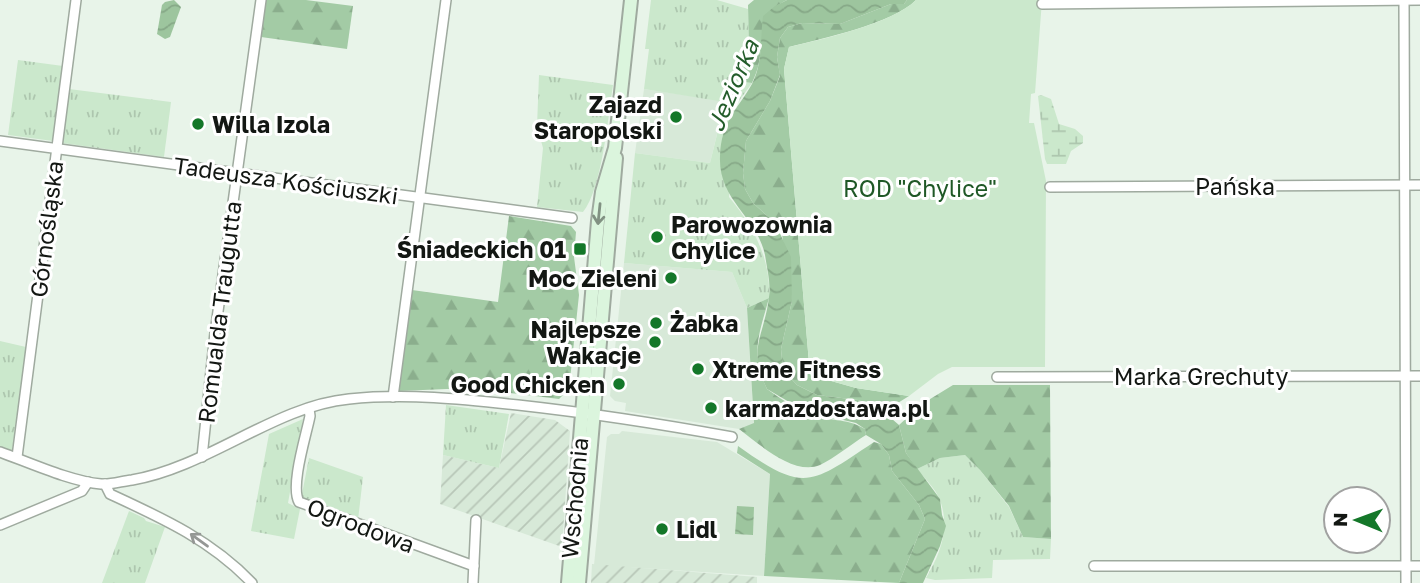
<svg xmlns="http://www.w3.org/2000/svg" width="1420" height="583" font-family="'Golos Text',sans-serif">
	<style>
		.built { fill: #d7e9d8 }
		.industrial { fill: url(#industrial-furrows) }
		.grass { fill: url(#grass-tufts) }
		.forest { fill: url(#forest-firs) }
		.wetland { fill: url(#wetland-marsh) }
		.garden { fill: #cbe8cc }
		.water { fill: url(#water-waves) }
		.lines { fill: none; stroke-linecap: round; stroke-linejoin: round }
		.street-casing { stroke: #9faa9f; stroke-width: 12 }
		.secondary-casing { stroke: #9faa9f; stroke-width: 16 }
		.street { stroke: #fff; stroke-width: 9 }
		.secondary { stroke: #dbf5dd; stroke-width: 12 }
		.oneway { stroke: #819182 }
		.oneway2 { stroke: #959795 }
		.poi-dot { fill: #147729; stroke: #fff; stroke-width: 2.5 }
		.labels { text-anchor: middle; dominant-baseline: central; stroke-width: 6; stroke-linejoin: round; paint-order: stroke }
		.poi-label { font-size: 23px; font-weight: bold; fill: #131713; stroke: #fff; text-anchor: start }
		.street-label { font-size: 23px; fill: #131713; stroke: #fff }
		.park-label { font-size: 23px; fill: #1f5826; stroke: #fff }
		.water-label { font-size: 24px; font-style: italic; fill: #235c2a; stroke: #fff }
	</style>
	<defs>
		<pattern id="industrial-furrows" width="10" height="10" patternUnits="userSpaceOnUse" patternTransform="scale(1.75)"><rect width="10" height="10" fill="#d7e9d8"/><path d="M-1 1l2-2M0 10L10 0M9 11l2-2" fill="none" stroke="#b8c7b8"/></pattern>
		<pattern id="grass-tufts" width="24" height="20" patternUnits="userSpaceOnUse" patternTransform="scale(1.75)"><rect width="24" height="20" fill="#cbe8cc"/><path d="M3 7l-1-3M5 7V3M7 7l1-3M15 17l-1-3M17 17v-4M19 17l1-3" fill="none" stroke="#adc6ae"/></pattern>
		<pattern id="forest-firs" width="22" height="20" patternUnits="userSpaceOnUse" patternTransform="scale(1.75)"><rect width="22" height="20" fill="#a3cba5"/><path d="M5 1l3.5 6h-7zM16 11l3.5 6h-7z" fill="#8bae8d"/></pattern>
		<pattern id="wetland-marsh" width="20" height="14" patternUnits="userSpaceOnUse" patternTransform="scale(1.75)"><rect width="20" height="14" fill="#cbe8cc"/><path d="M1 5h8M5 5V1M11 12h8M15 12V8" fill="none" stroke="#adc6ae"/></pattern>
		<pattern id="water-waves" width="16" height="10" patternUnits="userSpaceOnUse" patternTransform="scale(1.75)"><rect width="16" height="10" fill="#9dc59e"/><path d="M0 5q4-4 8 0t8 0" fill="none" stroke="#86a887"/></pattern>
	</defs>
	<rect width="100%" height="100%" fill="#e8f4e9"/>
	<g class="built">
		<polygon points="644,89 725,101 710,163 635,153"/>
		<polygon points="624,263 732,272 747,308 754,424 739,429 625,411 626,403 615,401 610,396"/>
		<polygon points="622,431 717,442 770,474 764,576 594,565 607,437 611,434 619,434"/>
	</g>
	<g class="industrial">
		<polygon points="511,413 555,420 570,431 562,547 440,504 443,455 499,468"/>
		<polygon points="592,564 757,577 757,583 591,583"/>
	</g>
	<g class="grass">
		<path d="M651 0H717L748 9 749 50 739 80 752 83 736 105 729 197C754 227 771 259 769 298L747 308 732 272 624 263 635 153 710 163 725 102 644 89 649 49H645Z"/>
		<polygon points="18,60 63,66 53,141 8,135"/>
		<path d="M539 75 613 85C608 117 602 189 583 212L537 207 543 148 537 126Z"/>
		<polygon points="69,89 171,102 164,157 62,143"/>
		<polygon points="0,341 26,347 12,451 0,447"/>
		<polygon points="446,405 509,414 499,468 443,455"/>
		<polygon points="303,419 288,503 300,509 294,539 251,531 269,434"/>
		<path d="M965 455 980 470 1009 507 1023 537 1051 539 1050 559 993 560 992 578 935 580 926 578C941 553 950 528 940 500 936 489 924 478 917 469L940 458Z"/>
		<polygon points="309,458 363,477 358,520 301,499"/>
		<polygon points="129,511 144,518 146,521 165,527 145,583 102,583"/>
	</g>
	<g class="forest">
		<polygon points="266,0 306,0 353,6 347,49 261,37"/>
		<path d="M754 0H787C759 13 764 37 759 62 758 69 755 76 752 83L739 81 749 50 748 5Z"/>
		<path d="M907 0H916C892 24 823 38 789 47L784 69 810 375 856 388 909 396 893 406 891 418 875 406 858 400 817 395 797 385 783 370 781 349 792 301 782 234 775 223 753 203 745 189 743 173 746 141 770 101 780 76 777 57 780 38 788 27 802 23 840 24 891 4H904Z"/>
		<polygon points="509,216 571,226 576,232 574,257 579,295 569,389 559,399 471,388 399,391 412,290 498,302"/>
		<path d="M769 298C759 335 750 353 767 389 781 399 796 409 811 415 829 422 845 417 865 429L866 435C853 443 833 459 820 465 794 476 759 444 739 429L754 423 747 308Z"/>
		<polygon points="953,385 1050,385 1051,539 1023,537 1009,506 980,470 965,455 940,458 917,469 906,453 899,425 922,404"/>
		<path d="M874 442 881 444 889 455 892 471 919 505 925 519 899 583 764 576 770 474 737 453 738 446C804 493 810 485 874 442Z"/>
	</g>
	<polygon class="wetland" points="1041,95 1051,99 1059,124 1075,129 1083,136 1083,143 1071,151 1066,164 1047,164 1045,159 1038,96"/>
	<path class="garden" d="M916 0H1042L1035 93 1031 94 1029 123H1034L1046 181 1045 367H952L938 374 909 396 856 388 810 375 784 69 789 47C822 39 892 24 916 0Z"/>
	<g class="water">
		<polygon points="174,0 181,7 170,37 165,39 157,34 162,5 165,2"/>
		<path d="M787 0H907L904 4H891L840 24 802 23 788 27 780 38 777 57 780 75 770 101 746 141 743 173 745 189 753 203 775 223 791 257 792 301 781 349 783 370 797 385 817 395 858 400 875 406 885 413 899 425 906 453 940 499 942 515 946 526 940 546 923 583H899L925 519 919 505 892 471 889 455 881 444 866 435 865 429 856 423 839 419 813 416 767 389C747 347 764 338 769 297 771 283 767 269 765 255 757 216 718 201 720 156 721 122 737 110 752 84 763 63 760 39 763 16L775 6Z"/>
		<polygon points="737,506 754,507 753,535 735,534"/>
	</g>
	<g class="lines">
		<defs>
			<g id="street">
				<polyline points="1404,0 1406,583"/>
				<polyline points="1042,4 1420,0"/>
				<polyline points="0,141 572,218"/>
				<polyline points="1050,187 1420,185"/>
				<polyline points="997,377 1420,376"/>
				<polyline points="393,397 446,0"/>
				<path d="M309 409 310 416C306 436 290 486 299 502L474 566"/>
				<path d="M0 452C28 462 72 482 101 484 111 485 122 481 132 480 208 467 275 406 349 399 406 393 462 399 518 405 590 413 661 424 732 437"/>
				<polyline points="17,457 76,0"/>
				<polyline points="202,457 215,333 261,0"/>
				<path d="M105 484 110 494C162 518 211 540 252 583"/>
				<polyline points="0,525 82,491 88,482"/>
				<polyline points="1094,566 1420,566"/>
				<polyline points="473,583 476,520"/>
			</g>
			<g id="secondary">
				<polyline points="568,583 598,221 602,192 615,148 631,0"/>
				<polyline points="579,583 616,158"/>
			</g>
		</defs>
		<use href="#street" class="street-casing"/>
		<use href="#secondary" class="secondary-casing"/>
		<use href="#street" class="street"/>
		<use href="#secondary" class="secondary"/>
	</g>
	<defs><path id="oneway-shaft" d="M-6 0H5M1.5-3L5.5 0L1.5 3" fill="none" stroke-width="1.6" stroke-linecap="round" stroke-linejoin="round" transform="scale(1.75)"/></defs>
	<use class="oneway" href="#oneway-shaft" transform="translate(599 214) rotate(96)"/>
	<use class="oneway2" href="#oneway-shaft" transform="translate(199 540) rotate(-144)"/>
	<g class="poi-dot">
		<circle cx="676" cy="117" r="7"/>
		<circle cx="198" cy="124" r="7"/>
		<circle cx="657" cy="237" r="7"/>
		<rect x="573" y="242" width="14" height="14" rx="3.5"/>
		<circle cx="671" cy="278" r="7"/>
		<circle cx="656" cy="323" r="7"/>
		<circle cx="655" cy="342" r="7"/>
		<circle cx="698" cy="369" r="7"/>
		<circle cx="619" cy="384" r="7"/>
		<circle cx="711" cy="408" r="7"/>
		<circle cx="662" cy="529" r="7"/>
	</g>
	<g class="labels">
		<g class="poi-label">
			<text x="662" y="104" text-anchor="end">Zajazd<tspan x="662" dy="26">Staropolski</tspan></text>
			<text x="212" y="124">Willa Izola</text>
			<text x="671" y="224">Parowozownia<tspan x="671" dy="26">Chylice</tspan></text>
			<text x="566" y="249" text-anchor="end">Śniadeckich 01</text>
			<text x="657" y="278" text-anchor="end">Moc Zieleni</text>
			<text x="670" y="323">Żabka</text>
			<text x="641" y="329" text-anchor="end">Najlepsze<tspan x="641" dy="26">Wakacje</tspan></text>
			<text x="712" y="369">Xtreme Fitness</text>
			<text x="605" y="384" text-anchor="end">Good Chicken</text>
			<text x="725" y="408">karmazdostawa.pl</text>
			<text x="676" y="529">Lidl</text>
		</g>
		<g class="street-label">
			<text transform="translate(286 180) rotate(8)">Tadeusza Kościuszki</text>
			<text x="1235" y="186">Pańska</text>
			<text transform="translate(46 229) rotate(-83)">Górnośląska</text>
			<text transform="translate(219 312) rotate(-83)">Romualda Traugutta</text>
			<text x="1201" y="376">Marka Grechuty</text>
			<text transform="translate(574 498) rotate(-85)">Wschodnia</text>
			<text transform="translate(361 525) rotate(21)">Ogrodowa</text>
		</g>
		<g class="park-label">
			<text x="920" y="188">ROD "Chylice"</text>
		</g>
		<g class="water-label">
			<text transform="translate(732 85) rotate(-67)">Jeziorka</text>
		</g>
	</g>
	<g transform="translate(1357 520) rotate(271)"><circle r="33" fill="#ffffff" stroke="#a1a2a1" stroke-width="2"/>
	<path d="M0-5L12 26L0 18L-12 26Z" fill="#147729"/>
	<text y="-10" font-size="19" font-weight="bold" text-anchor="middle" fill="#131713">N</text>
	</g>
</svg>
